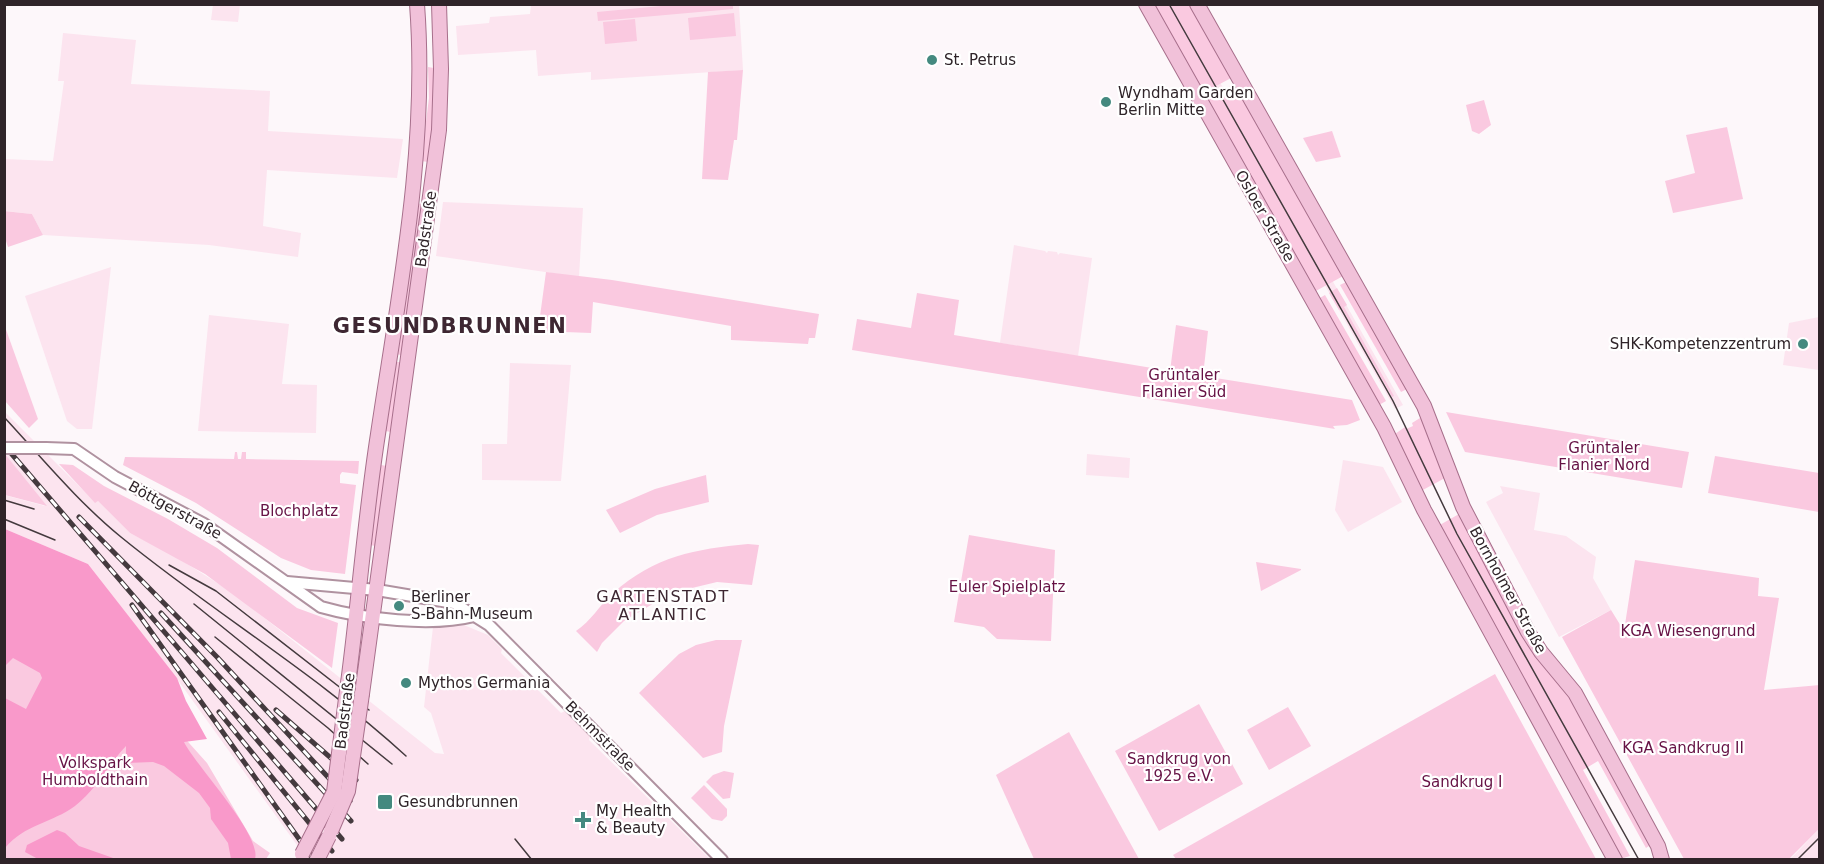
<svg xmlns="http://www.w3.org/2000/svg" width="1824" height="864" font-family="'DejaVu Sans',sans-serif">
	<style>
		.built { fill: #fce4ef }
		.green { fill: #fac9e0 }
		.forest { fill: #f999ca }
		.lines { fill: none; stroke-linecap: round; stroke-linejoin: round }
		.minor-casing { stroke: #b092a0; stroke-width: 14 }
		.major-casing { stroke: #a76f8b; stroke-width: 16 }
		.minor { stroke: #fff; stroke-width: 10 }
		.major { stroke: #f1c1d9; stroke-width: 14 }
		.tram { stroke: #443a3e; stroke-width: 1.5 }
		.rail-casing { stroke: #443a3e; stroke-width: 5 }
		.rail { stroke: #fff; stroke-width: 3; stroke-dasharray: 9; stroke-linecap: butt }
		.minor-bridge-casing { stroke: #b092a0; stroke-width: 14; stroke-linecap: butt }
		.major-bridge-casing { stroke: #a76f8b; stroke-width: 16; stroke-linecap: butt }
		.minor-bridge { stroke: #fff; stroke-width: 10 }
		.major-bridge { stroke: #f1c1d9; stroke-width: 14 }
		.poi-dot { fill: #44897f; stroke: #fff; stroke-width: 2 }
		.labels { text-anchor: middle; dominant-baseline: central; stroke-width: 4.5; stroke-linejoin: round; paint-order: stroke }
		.poi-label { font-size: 15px; fill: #2f2429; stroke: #fff; text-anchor: start }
		.street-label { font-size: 15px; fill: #2f2429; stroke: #fff }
		.park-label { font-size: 15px; fill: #661245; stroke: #fff }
		.neighbourhood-label { font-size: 16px; letter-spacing: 1.5px; fill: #3e2732; stroke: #fff }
		.district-label { font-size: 21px; font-weight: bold; letter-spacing: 1.5px; fill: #3e2732; stroke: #fff }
	</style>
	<rect width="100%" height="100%" fill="#fdf7fa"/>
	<g class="built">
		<polygon points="213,5 240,5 238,22 211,20"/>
		<polygon points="531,5 739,5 743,70 591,80 591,72 538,76 536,50 458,55 456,26 489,23 490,17 530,14"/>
		<polygon points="1166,5 1176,5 1403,405 1395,409"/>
		<polygon points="63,33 136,40 131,84 270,91 268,131 403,139 397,178 267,170 263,226 301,233 298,257 209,245 43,235 32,214 5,211 4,159 53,161 64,81 58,81"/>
		<polygon points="443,202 583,208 579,277 436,256"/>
		<polygon points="1014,245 1045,251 1047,253 1048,251 1057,252 1058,255 1060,253 1092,258 1078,356 1000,343"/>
		<polygon points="111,267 92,429 77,429 67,421 25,296"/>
		<polygon points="209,315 289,324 282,384 317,385 316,433 198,431"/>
		<polygon points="1819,317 1819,370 1783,365 1789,323"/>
		<polygon points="510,363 571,365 561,481 482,480 482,444 507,444"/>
		<polygon points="5,412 95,502 98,501 130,533 173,555 233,593 435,753 444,754 431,713 424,707 433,627 459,623 488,635 502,649 501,653 561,713 565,711 590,736 589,740 710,859 307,859 177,679 88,564 5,529 4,495 45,506 5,454"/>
		<polygon points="1087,454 1130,458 1129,478 1086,475"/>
		<polygon points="1343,460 1383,467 1402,502 1348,532 1335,510"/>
		<polygon points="1500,486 1540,493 1534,530 1566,536 1596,557 1593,578 1611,610 1559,637 1486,502 1503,493"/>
		<polygon points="1819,829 1819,859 1789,860 1800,849"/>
	</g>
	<g class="green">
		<polygon points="682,4 733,5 733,9 598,21 597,12"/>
		<polygon points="1151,5 1192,5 1233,77 1201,94"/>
		<polygon points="734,13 736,36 690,40 688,18"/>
		<polygon points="635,19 637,41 605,44 603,22"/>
		<polygon points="428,67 434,68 434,112 428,162 421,161 429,98"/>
		<polygon points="743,70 737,140 734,140 728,180 702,179 708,72"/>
		<polygon points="1236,83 1345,275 1314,292 1205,100"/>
		<polygon points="1484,100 1491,125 1479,134 1472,131 1466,105"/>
		<polygon points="1727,127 1743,199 1673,213 1665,181 1695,173 1686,135"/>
		<polygon points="1332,131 1341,157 1316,162 1303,138"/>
		<polygon points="415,203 422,204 401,355 395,354"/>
		<polygon points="4,211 32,214 43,235 8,247 5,238"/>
		<polygon points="546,272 612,280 819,314 815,338 809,338 808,344 731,340 731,326 593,302 591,333 538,331"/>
		<polygon points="1348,281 1409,388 1401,392 1340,285"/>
		<polygon points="1337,288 1347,305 1344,307 1394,396 1392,397 1342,309 1339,310 1329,293"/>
		<polygon points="917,293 959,300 954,335 1170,371 1176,325 1208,331 1203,376 1352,400 1360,420 1347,425 1333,426 1335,429 852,350 857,319 911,328"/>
		<polygon points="1325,295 1386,401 1379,405 1318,299"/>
		<polygon points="4,324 38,419 29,428 5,401"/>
		<polygon points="394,362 400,362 391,432 385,431"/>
		<polygon points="1446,412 1689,452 1682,488 1465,452"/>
		<polygon points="1420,418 1423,419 1445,478 1421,491 1395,434 1405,427 1406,429 1413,426 1412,423"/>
		<polygon points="235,452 237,452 238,459 241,459 242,452 246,452 246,459 359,461 358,474 342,472 340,475 340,483 356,485 345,574 311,570 281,558 196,503 123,465 125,457 234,459"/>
		<polygon points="5,454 47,506 5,495"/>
		<polygon points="1715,456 1819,473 1819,512 1708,493"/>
		<polygon points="59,464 73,465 104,486 168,519 217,548 297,608 338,623 332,668 205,574 130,533 98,501 95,503"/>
		<polygon points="381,465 387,466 376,546 369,545"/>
		<polygon points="706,475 709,502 657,515 620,533 606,510 655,489"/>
		<polygon points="1459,514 1494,582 1561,681 1652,844 1646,848 1598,761 1583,770 1630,856 1620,859 1438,526"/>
		<polygon points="969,535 1055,550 1051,641 997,639 984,627 954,622"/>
		<path d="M748 544 759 545 752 585 717 582 671 593 624 621 602 643 597 652 576 631C591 621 599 606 613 593 655 556 695 549 748 544Z"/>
		<polygon points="1635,560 1759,578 1758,596 1779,598 1764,690 1820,685 1819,829 1789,859 1684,859 1562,637 1611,610 1624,631"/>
		<polygon points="1256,562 1301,569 1301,570 1261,591"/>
		<polygon points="4,594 111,656 207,763 253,841 270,853 266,859 5,859"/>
		<polygon points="716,640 742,640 724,726 722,752 703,758 639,693 679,654 696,645"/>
		<polygon points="1495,674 1596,859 1176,859 1173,855"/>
		<polygon points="1199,704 1243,784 1159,831 1115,751"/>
		<polygon points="1288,707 1311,746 1269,770 1247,730"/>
		<polygon points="1069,732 1139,859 1034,859 996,775"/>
		<polygon points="724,771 734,773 730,798 723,799 706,782 713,775"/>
		<polygon points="704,785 727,809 727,816 722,821 712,819 691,798"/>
	</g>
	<g class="forest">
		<path d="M5 529 88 564 177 678 186 701 207 739 184 742C196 766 262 835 255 859H231L228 843 211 819 210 808 199 793 164 766 153 762 126 763V746C108 765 96 790 75 806 52 823 25 824 5 848V698L26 709 42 678 40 673 13 658 5 666Z"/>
		<polygon points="57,830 65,833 79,846 116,859 38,859 25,852 27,845"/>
	</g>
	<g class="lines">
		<defs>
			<g id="minor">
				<path d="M46 448 74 449 115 477 204 524 321 607C363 619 432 627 474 616"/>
				<polyline points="287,582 377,590 454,603 489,625 722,860"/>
			</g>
			<g id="major">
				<polyline points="1146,4 1384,427 1424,510 1615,860"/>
				<polyline points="1197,4 1424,406 1463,507 1528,632 1541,652 1575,693 1658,846 1662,860"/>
				<path d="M348 683C359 600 365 517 378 434 399 292 428 148 417 4"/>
				<polyline points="362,694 439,130 441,69 439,4"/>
			</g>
		</defs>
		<use href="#minor" class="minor-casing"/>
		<use href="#major" class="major-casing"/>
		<use href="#minor" class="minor"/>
		<use href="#major" class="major"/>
		<g class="tram">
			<polyline points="1169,4 1393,401 1457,534 1639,860"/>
			<path d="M4 417C42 458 78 502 121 537 214 613 318 675 406 756"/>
			<polyline points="4,500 34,509"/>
			<polyline points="4,519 55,540"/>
			<polyline points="169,565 216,591 369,710"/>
			<polyline points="194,604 392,764"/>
			<polyline points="215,637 328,728 368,764"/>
			<polyline points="515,839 532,860"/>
			<polyline points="499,859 500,860"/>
			<polyline points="1797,860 1820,837"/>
		</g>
		<defs>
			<g id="rail">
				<polyline points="4,445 342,839"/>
				<polyline points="79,517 217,657 350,801"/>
				<polyline points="132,605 314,860"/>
				<polyline points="161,613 351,821"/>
				<polyline points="276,710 356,780"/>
				<polyline points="219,712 332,851"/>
			</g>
		</defs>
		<use href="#rail" class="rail-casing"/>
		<use href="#rail" class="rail"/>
		<defs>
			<polyline id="minor-bridge" points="4,448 46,448"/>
			<g id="major-bridge">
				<polyline points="331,831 348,791 362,694"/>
				<polyline points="302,854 334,792 348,683"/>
				<polyline points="317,860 329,836"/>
			</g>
		</defs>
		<use href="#minor-bridge" class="minor-bridge-casing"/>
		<use href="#major-bridge" class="major-bridge-casing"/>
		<use href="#minor-bridge" class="minor-bridge"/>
		<use href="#major-bridge" class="major-bridge"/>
	</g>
	<g class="poi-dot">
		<circle cx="932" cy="60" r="6"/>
		<circle cx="1106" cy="102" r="6"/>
		<circle cx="1803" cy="344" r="6"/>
		<circle cx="399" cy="606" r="6"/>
		<circle cx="406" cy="683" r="6"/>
		<rect x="377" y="794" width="16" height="16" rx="3"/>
		<path d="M580 811h6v6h6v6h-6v6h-6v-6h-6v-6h6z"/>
	</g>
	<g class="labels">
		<g class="poi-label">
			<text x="944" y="60">St. Petrus</text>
			<text x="1118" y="93">Wyndham Garden<tspan x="1118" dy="17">Berlin Mitte</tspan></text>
			<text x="1791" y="344" text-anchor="end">SHK-Kompetenzzentrum</text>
			<text x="411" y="597">Berliner<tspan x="411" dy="17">S-Bahn-Museum</tspan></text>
			<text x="418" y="683">Mythos Germania</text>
			<text x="398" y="802">Gesundbrunnen</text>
			<text x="596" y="811">My Health<tspan x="596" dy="17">&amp; Beauty</tspan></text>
		</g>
		<g class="street-label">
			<text transform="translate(1265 216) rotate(60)">Osloer Straße</text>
			<text transform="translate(426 229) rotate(-82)">Badstraße</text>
			<text transform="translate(175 510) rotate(29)">Böttgerstraße</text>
			<text transform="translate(1508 590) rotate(61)">Bornholmer Straße</text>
			<text transform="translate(345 711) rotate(-83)">Badstraße</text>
			<text transform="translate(600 736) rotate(45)">Behmstraße</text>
		</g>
		<g class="park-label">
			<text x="1184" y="375">Grüntaler<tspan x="1184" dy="17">Flanier Süd</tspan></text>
			<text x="1604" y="448">Grüntaler<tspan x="1604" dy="17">Flanier Nord</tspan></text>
			<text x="299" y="511">Blochplatz</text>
			<text x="1007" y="587">Euler Spielplatz</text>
			<text x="1688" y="631">KGA Wiesengrund</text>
			<text x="1683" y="748">KGA Sandkrug II</text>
			<text x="1179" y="759">Sandkrug von<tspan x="1179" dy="17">1925 e.V.</tspan></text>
			<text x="95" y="763">Volkspark<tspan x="95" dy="17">Humboldthain</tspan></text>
			<text x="1462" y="782">Sandkrug I</text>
		</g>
		<g class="neighbourhood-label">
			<text x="663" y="596">GARTENSTADT<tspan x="663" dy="18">ATLANTIC</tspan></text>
		</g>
		<g class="district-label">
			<text x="450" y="326">GESUNDBRUNNEN</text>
		</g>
	</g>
	<rect width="1824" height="864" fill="none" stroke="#2f2429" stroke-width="12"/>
</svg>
